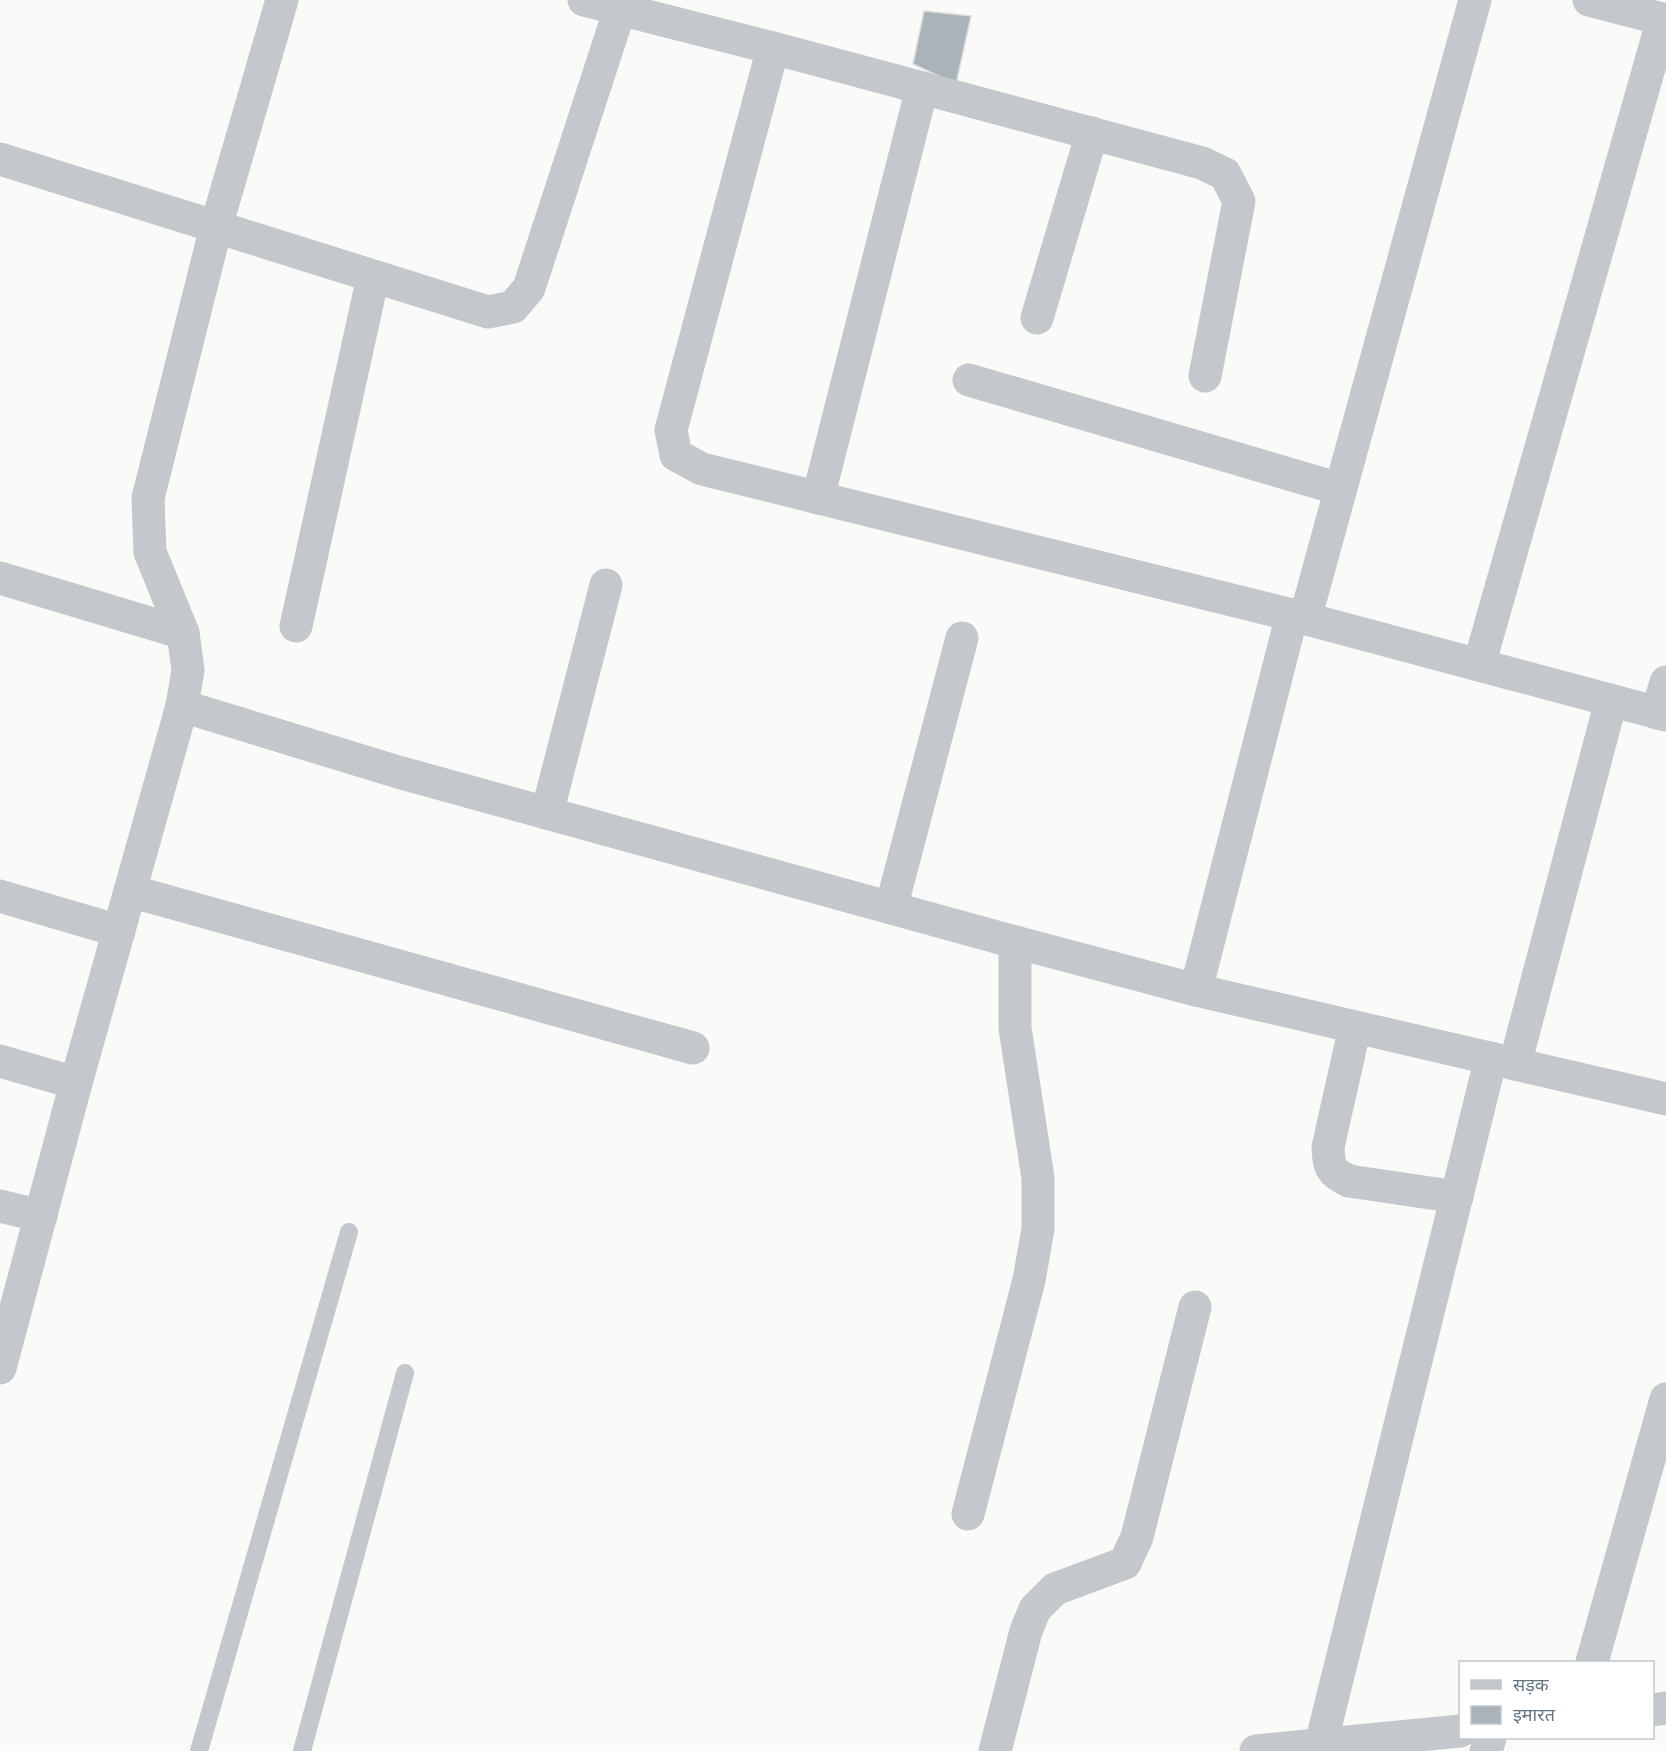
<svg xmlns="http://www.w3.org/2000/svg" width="1666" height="1751" font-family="Karla,'Noto Sans Devanagari',sans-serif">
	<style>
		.building { fill: #aab3b9; stroke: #dcdcda; stroke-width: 1.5 }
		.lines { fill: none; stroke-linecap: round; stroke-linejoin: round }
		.service { stroke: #c3c8cc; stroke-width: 18 }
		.minor { stroke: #c3c8cc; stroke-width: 33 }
		.tertiary { stroke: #c3c8cc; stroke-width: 33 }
	</style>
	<rect width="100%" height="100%" fill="#fafaf8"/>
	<polygon class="building" points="924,11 971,16 956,84 913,64"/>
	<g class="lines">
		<g class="service">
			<polyline points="199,1751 349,1232"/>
			<polyline points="302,1751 405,1373"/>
		</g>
		<g class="minor">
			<polyline points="584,0 773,48 1202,163 1225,174 1239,201 1205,376"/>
			<polyline points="1589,0 1666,20"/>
			<polyline points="773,48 671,430 676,455 702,469 1292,615 1666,715"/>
			<polyline points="0,159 488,312 513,307 529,288 620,9"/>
			<polyline points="1037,318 1092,133"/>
			<polyline points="969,380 1340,489"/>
			<polyline points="818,498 922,88"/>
			<polyline points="0,578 183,633"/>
			<polyline points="1305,619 1475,0"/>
			<polyline points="296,626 373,277"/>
			<polyline points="1479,665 1663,19"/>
			<polyline points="182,706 398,772 1015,942 1196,990 1666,1099"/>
			<polyline points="1657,713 1666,682"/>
			<polyline points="547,813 606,585"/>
			<polyline points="130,891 693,1048"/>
			<polyline points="0,896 119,931"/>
			<polyline points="891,908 962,638"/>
			<polyline points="1196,990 1292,615"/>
			<path d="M1355 1027 1328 1147C1329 1167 1330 1172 1349 1181L1457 1197"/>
			<polyline points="0,1061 76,1083"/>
			<polyline points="1515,1064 1611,701"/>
			<polyline points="0,1206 41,1216"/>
			<polyline points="0,1368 76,1083 182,706 188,670 183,633 150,552 148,498 216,227 282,0"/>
			<polyline points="968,1514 1029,1280 1038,1229 1038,1178 1015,1028 1015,942"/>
			<polyline points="1592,1662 1666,1399"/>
			<polyline points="1321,1744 1491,1058"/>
			<polyline points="995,1751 1026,1631 1035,1609 1055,1589 1125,1563 1137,1537 1195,1307"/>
			<polyline points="1486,1751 1490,1738"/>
		</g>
		<g class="tertiary">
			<polyline points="1652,1710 1666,1708"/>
			<polyline points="1256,1751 1460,1731"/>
		</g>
	</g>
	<rect x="1459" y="1661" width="195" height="78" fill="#ffffff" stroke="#c1c8cd" stroke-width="1.5"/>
	<rect x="1471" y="1680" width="30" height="9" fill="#c3c8cc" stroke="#c1c8cd" stroke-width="1.5"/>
	<text x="1513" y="1691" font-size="18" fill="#657683">सड़क</text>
	<rect x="1471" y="1706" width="30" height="18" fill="#aab3b9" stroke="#c1c8cd" stroke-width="1.5"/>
	<text x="1513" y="1721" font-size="18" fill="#657683">इमारत</text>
</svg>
